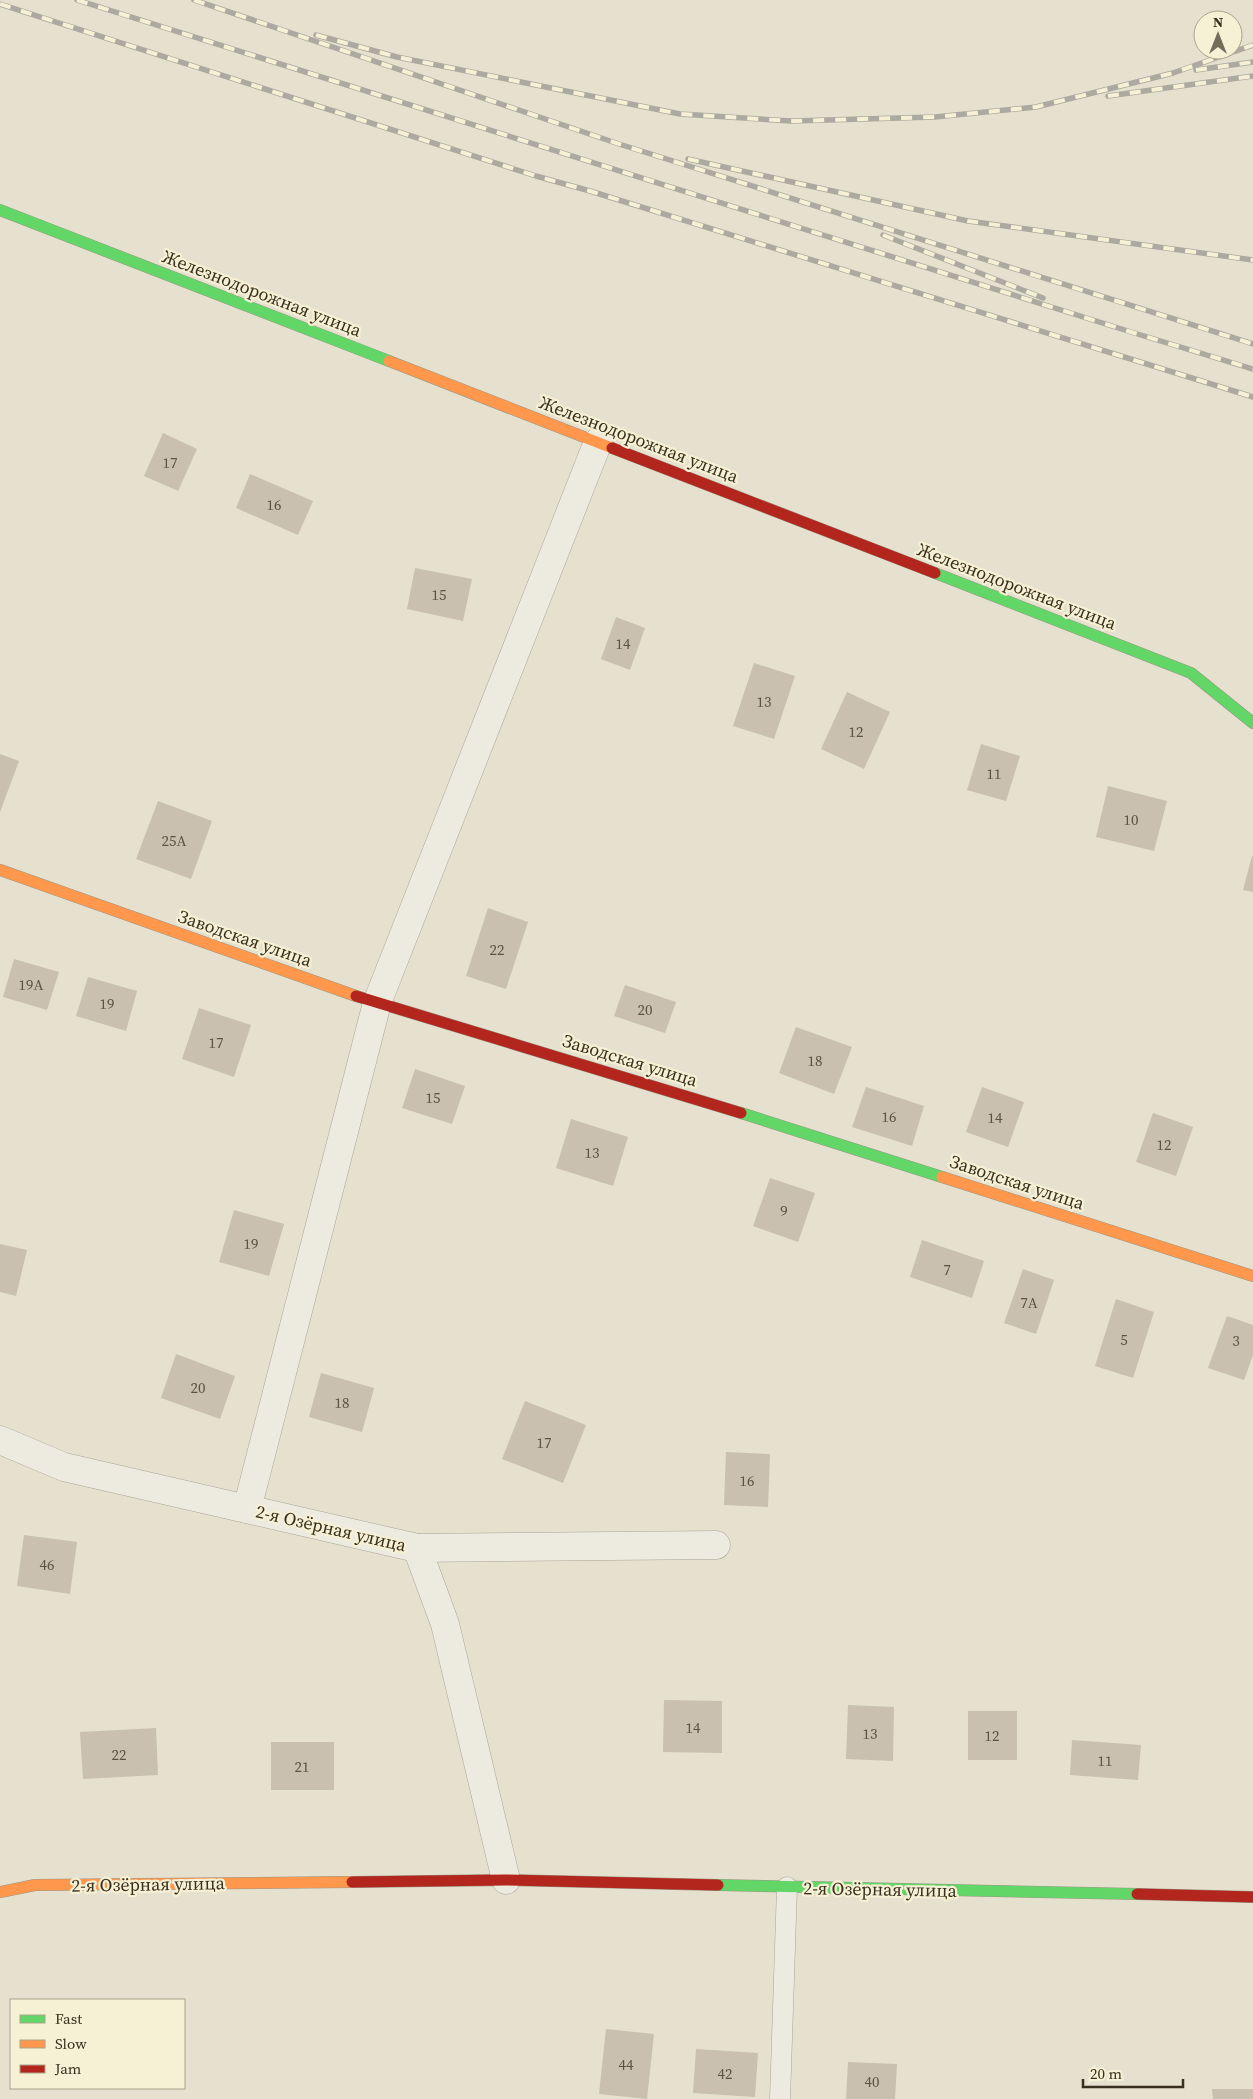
<svg xmlns="http://www.w3.org/2000/svg" width="1253" height="2099" font-family="'Source Serif 4',serif">
	<style>
		.building { fill: #c9c0af }
		.lines { fill: none; stroke-linecap: round; stroke-linejoin: round }
		.lane-casing { stroke: #aaa597; stroke-width: 21 }
		.street-casing { stroke: #aaa597; stroke-width: 29 }
		.fast-casing { stroke: #9a9586; stroke-width: 12 }
		.slow-casing { stroke: #9a9586; stroke-width: 12 }
		.jam-casing { stroke: #9a9586; stroke-width: 12 }
		.lane { stroke: #edeae0; stroke-width: 20 }
		.street { stroke: #edeae0; stroke-width: 28 }
		.fast { stroke: #63d668; stroke-width: 11 }
		.slow { stroke: #ff974d; stroke-width: 11 }
		.jam { stroke: #b3261e; stroke-width: 11 }
		.rail-casing { stroke: #acaaa0; stroke-width: 5.5 }
		.rail { stroke: #f6f0d4; stroke-width: 4; stroke-dasharray: 11; stroke-linecap: butt }
		.labels { text-anchor: middle; dominant-baseline: central; stroke-width: 4.5; stroke-linejoin: round; paint-order: stroke }
		.number-label { font-size: 15px; fill: #5d5342 }
		.street-label { font-size: 18px; fill: #392f1e; stroke: #f6f0d4 }
	</style>
	<rect width="100%" height="100%" fill="#e5e1ce"/>
	<g class="building">
		<polygon points="163,433 197,449 178,491 144,476"/>
		<polygon points="250,474 313,501 298,535 236,508"/>
		<polygon points="415,568 472,579 463,621 407,609"/>
		<polygon points="616,617 645,628 630,670 601,659"/>
		<polygon points="754,663 795,676 774,739 733,726"/>
		<polygon points="847,692 890,712 864,769 821,749"/>
		<polygon points="981,744 1020,756 1006,801 967,790"/>
		<polygon points="0,754 19,761 0,812"/>
		<polygon points="1108,786 1167,801 1154,851 1096,837"/>
		<polygon points="158,801 212,821 191,879 136,859"/>
		<polygon points="1252,856 1253,856 1253,892 1243,890"/>
		<polygon points="488,908 528,922 506,989 466,976"/>
		<polygon points="14,959 59,972 47,1010 3,997"/>
		<polygon points="88,977 137,991 126,1031 76,1016"/>
		<polygon points="625,985 676,1002 665,1033 614,1016"/>
		<polygon points="199,1008 251,1025 234,1077 182,1059"/>
		<polygon points="796,1027 852,1047 834,1094 779,1073"/>
		<polygon points="415,1069 465,1086 452,1124 402,1108"/>
		<polygon points="866,1087 924,1106 912,1146 852,1127"/>
		<polygon points="982,1087 1024,1102 1008,1147 966,1132"/>
		<polygon points="1153,1113 1193,1127 1176,1176 1136,1162"/>
		<polygon points="571,1119 628,1137 613,1186 556,1168"/>
		<polygon points="770,1178 815,1193 798,1242 753,1226"/>
		<polygon points="234,1210 284,1224 269,1276 219,1262"/>
		<polygon points="922,1240 984,1261 972,1298 910,1277"/>
		<polygon points="0,1244 27,1250 16,1296 0,1292"/>
		<polygon points="1023,1269 1054,1280 1036,1334 1004,1323"/>
		<polygon points="1116,1299 1154,1312 1133,1378 1095,1366"/>
		<polygon points="1227,1316 1253,1325 1253,1355 1244,1380 1208,1368"/>
		<polygon points="176,1354 235,1376 220,1419 161,1398"/>
		<polygon points="321,1373 374,1388 362,1432 309,1417"/>
		<polygon points="525,1401 586,1425 563,1483 502,1459"/>
		<polygon points="726,1452 770,1454 768,1507 724,1505"/>
		<polygon points="24,1535 77,1542 70,1594 17,1586"/>
		<polygon points="664,1700 722,1701 722,1753 663,1752"/>
		<polygon points="848,1705 894,1707 893,1761 846,1759"/>
		<rect x="968" y="1711" width="49" height="49"/>
		<polygon points="156,1728 158,1775 83,1779 80,1732"/>
		<polygon points="1072,1740 1141,1745 1138,1780 1070,1775"/>
		<rect x="271" y="1742" width="63" height="48"/>
		<polygon points="606,2029 654,2034 647,2099 599,2094"/>
		<polygon points="696,2049 758,2053 755,2097 693,2093"/>
		<polygon points="848,2062 897,2064 895,2099 846,2099"/>
		<polygon points="1212,2089 1253,2089 1253,2099 1213,2099"/>
	</g>
	<g class="lines">
		<defs>
			<polyline id="lane" points="780,2099 787,1887"/>
			<g id="street">
				<polyline points="0,1440 64,1467 417,1548 445,1624 506,1880"/>
				<polyline points="247,1509 377,1003 598,442"/>
				<polyline points="417,1548 716,1545"/>
			</g>
			<g id="fast">
				<polyline points="0,210 389,361"/>
				<polyline points="935,573 1191,673 1253,723"/>
				<polyline points="741,1113 942,1177"/>
				<polyline points="718,1885 1137,1894"/>
			</g>
			<g id="slow">
				<polyline points="389,361 612,448"/>
				<polyline points="0,870 356,996"/>
				<polyline points="942,1177 1253,1276"/>
				<polyline points="0,1892 35,1885 352,1882"/>
			</g>
			<g id="jam">
				<polyline points="612,448 935,573"/>
				<polyline points="356,996 741,1113"/>
				<polyline points="352,1882 506,1880 718,1885"/>
				<polyline points="1137,1894 1253,1897"/>
			</g>
		</defs>
		<use href="#lane" class="lane-casing"/>
		<use href="#street" class="street-casing"/>
		<use href="#fast" class="fast-casing"/>
		<use href="#slow" class="slow-casing"/>
		<use href="#jam" class="jam-casing"/>
		<use href="#lane" class="lane"/>
		<use href="#street" class="street"/>
		<use href="#fast" class="fast"/>
		<use href="#slow" class="slow"/>
		<use href="#jam" class="jam"/>
		<defs>
			<g id="rail">
				<polyline points="77,0 1131,332 1253,369"/>
				<polyline points="194,0 619,144 1253,344"/>
				<polyline points="0,4 536,176 590,191 1253,397"/>
				<polyline points="316,35 397,57 680,114 791,121 935,117 1036,107 1173,73 1253,45"/>
				<polyline points="1196,70 1253,62"/>
				<polyline points="1108,96 1253,76"/>
				<polyline points="688,159 968,221 1253,260"/>
				<polyline points="883,235 1043,298"/>
			</g>
		</defs>
		<use href="#rail" class="rail-casing"/>
		<use href="#rail" class="rail"/>
	</g>
	<g class="labels">
		<g class="number-label">
			<text x="170" y="462">17</text>
			<text x="274" y="504">16</text>
			<text x="439" y="594">15</text>
			<text x="623" y="643">14</text>
			<text x="764" y="701">13</text>
			<text x="856" y="731">12</text>
			<text x="994" y="773">11</text>
			<text x="1131" y="819">10</text>
			<text x="174" y="840">25А</text>
			<text x="497" y="949">22</text>
			<text x="31" y="984">19А</text>
			<text x="107" y="1003">19</text>
			<text x="645" y="1009">20</text>
			<text x="216" y="1042">17</text>
			<text x="815" y="1060">18</text>
			<text x="433" y="1097">15</text>
			<text x="889" y="1116">16</text>
			<text x="995" y="1117">14</text>
			<text x="1164" y="1144">12</text>
			<text x="592" y="1152">13</text>
			<text x="784" y="1210">9</text>
			<text x="251" y="1243">19</text>
			<text x="947" y="1269">7</text>
			<text x="1029" y="1302">7А</text>
			<text x="1124" y="1339">5</text>
			<text x="1236" y="1340">3</text>
			<text x="198" y="1387">20</text>
			<text x="342" y="1402">18</text>
			<text x="544" y="1442">17</text>
			<text x="747" y="1480">16</text>
			<text x="47" y="1564">46</text>
			<text x="693" y="1727">14</text>
			<text x="870" y="1733">13</text>
			<text x="992" y="1735">12</text>
			<text x="119" y="1754">22</text>
			<text x="1105" y="1760">11</text>
			<text x="302" y="1766">21</text>
			<text x="626" y="2064">44</text>
			<text x="725" y="2073">42</text>
			<text x="872" y="2081">40</text>
		</g>
		<g class="street-label">
			<text transform="translate(262 293) rotate(21)">Железнодорожная улица</text>
			<text transform="translate(639 439) rotate(21)">Железнодорожная улица</text>
			<text transform="translate(1017 586) rotate(21)">Железнодорожная улица</text>
			<text transform="translate(245 938) rotate(19)">Заводская улица</text>
			<text transform="translate(630 1060) rotate(17)">Заводская улица</text>
			<text transform="translate(1017 1182) rotate(18)">Заводская улица</text>
			<text transform="translate(331 1528) rotate(13)">2-я Озёрная улица</text>
			<text transform="translate(148 1884) rotate(-1)">2-я Озёрная улица</text>
			<text transform="translate(880 1889) rotate(1)">2-я Озёрная улица</text>
		</g>
	</g>
	<rect x="10" y="1999" width="175" height="90" fill="#f6f0d4" stroke="#aaa38b"/>
	<rect x="20" y="2015" width="25" height="8" fill="#63d668" stroke="#aaa38b"/>
	<text x="55" y="2024" font-size="15" fill="#392f1e">Fast</text>
	<rect x="20" y="2040" width="25" height="8" fill="#ff974d" stroke="#aaa38b"/>
	<text x="55" y="2049" font-size="15" fill="#392f1e">Slow</text>
	<rect x="20" y="2065" width="25" height="8" fill="#b3261e" stroke="#aaa38b"/>
	<text x="55" y="2074" font-size="15" fill="#392f1e">Jam</text>
	<g transform="translate(1218 35)"><circle r="24" fill="#f6f0d4" stroke="#aaa38b"/>
	<path d="M0-4L9 19L0 12L-9 19Z" fill="#756d5c"/>
	<text y="-8" font-size="14" font-weight="bold" text-anchor="middle" fill="#392f1e">N</text>
	</g>
	<path d="M1083 2079v8h100v-8" fill="none" stroke="#392f1e" stroke-width="2.5"/>
	<text x="1090" y="2079" font-size="15" fill="#392f1e" stroke="#f6f0d4" stroke-width="4" paint-order="stroke">20 m</text>
</svg>
